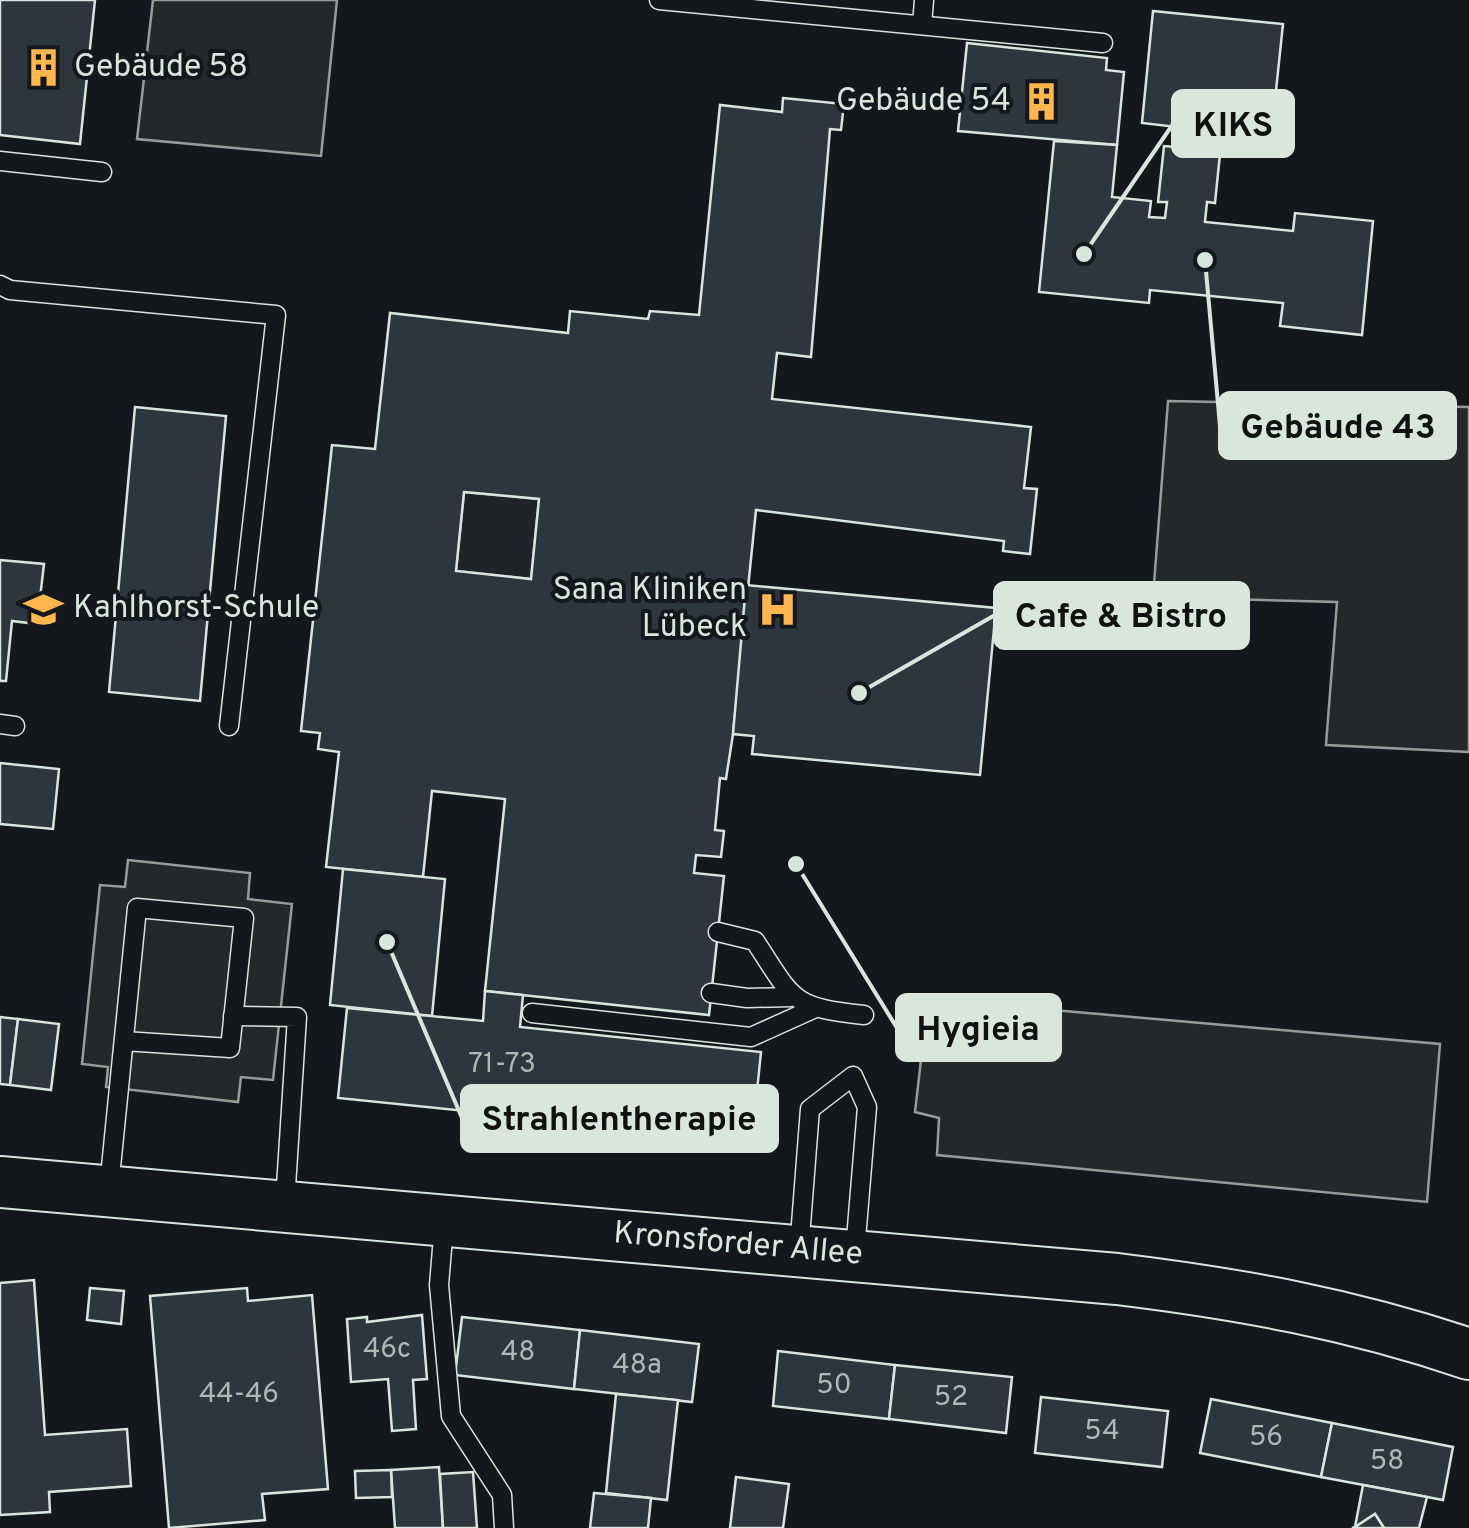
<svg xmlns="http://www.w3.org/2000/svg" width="1469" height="1528" font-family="Overpass,sans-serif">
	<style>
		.green { fill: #202428; stroke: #939e99; stroke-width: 2.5 }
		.parking { fill: #24282b; stroke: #939e99; stroke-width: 2.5 }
		.building { fill: #2c363c; stroke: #d8e6dc; stroke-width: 2.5; fill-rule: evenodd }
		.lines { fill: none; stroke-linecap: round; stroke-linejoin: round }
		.lane-casing { stroke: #d8e6dc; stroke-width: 21 }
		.secondary-casing { stroke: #d8e6dc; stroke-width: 54 }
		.lane { stroke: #14181c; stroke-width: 18 }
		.secondary { stroke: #14181c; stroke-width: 50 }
		.labels { text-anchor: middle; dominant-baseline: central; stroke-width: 8; stroke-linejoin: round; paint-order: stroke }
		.number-label { font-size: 28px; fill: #adbab4 }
		.poi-label { font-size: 32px; fill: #d8e6dc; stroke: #14181c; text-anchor: start }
		.street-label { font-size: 32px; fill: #d8e6dc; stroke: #14181c }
		.leader { fill: none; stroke: #d8e6dc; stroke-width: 4 }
		.callout-dot { fill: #d8e6dc; stroke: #14181c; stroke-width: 4 }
		.callout { fill: #d8e6dc; stroke: #d8e6dc; stroke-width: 4 }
		.callout-label { font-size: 35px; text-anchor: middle; font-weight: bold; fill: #111 }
	</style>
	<rect width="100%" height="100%" fill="#14181c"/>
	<polygon class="green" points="464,492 539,499 531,579 456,571"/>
	<g class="parking">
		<polygon points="153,0 337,0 321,156 137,139"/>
		<polygon points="1168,401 1469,407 1469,752 1326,745 1337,602 1153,597"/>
		<polygon points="128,860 250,873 248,899 292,904 273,1080 241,1077 238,1102 106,1087 108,1067 82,1064 100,885 125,887"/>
		<polygon points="928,999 1440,1044 1427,1202 937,1155 939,1118 915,1112"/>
	</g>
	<g class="building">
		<polygon points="0,0 95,0 80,144 0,135"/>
		<polygon points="1153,11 1283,24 1271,138 1142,123"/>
		<polygon points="967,43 1107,58 1106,70 1124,72 1117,145 958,131"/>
		<path d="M783 98 844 104 841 130 830 129 811 357 777 353 772 399 1031 427 1024 488 1037 489 1030 554 1003 551 1004 541 756 510 733 734 726 779 720 778 715 830 724 831 721 857 696 855 694 873 724 876 709 1015 485 991 505 799 432 791 423 877 326 867 339 752 318 749 320 733 301 731 332 445 375 449 390 313 568 333 570 311 648 319 650 311 699 315 720 105 782 112ZM464 492 539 499 531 579 456 571Z"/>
		<polygon points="1178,127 1212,132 1210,154 1220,154 1215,203 1207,202 1205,222 1293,231 1295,213 1373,221 1362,335 1280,326 1283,303 1150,290 1149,303 1039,292 1054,141 1117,145 1112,197 1151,201 1149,217 1165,218 1167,202 1158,202 1164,146 1176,147"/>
		<polygon points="135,407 226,416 200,701 109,692"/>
		<polygon points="0,560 44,564 37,624 12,621 6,681 0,681"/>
		<polygon points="746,585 996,608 980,775 752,754 754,736 733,734"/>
		<polygon points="0,763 59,769 53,829 0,824"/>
		<polygon points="343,869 445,879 432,1016 330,1005"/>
		<polygon points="485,991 523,995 520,1027 761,1052 752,1140 338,1098 347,1008 483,1021"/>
		<polygon points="0,1017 18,1019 10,1085 0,1084"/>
		<polygon points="18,1019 59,1024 51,1090 10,1085"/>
		<polygon points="34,1280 45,1435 127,1429 131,1486 49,1492 50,1512 0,1515 0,1283"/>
		<polygon points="90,1288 124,1291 121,1324 87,1320"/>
		<polygon points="247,1288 248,1301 312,1295 328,1489 262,1494 265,1520 169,1528 150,1296"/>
		<polygon points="422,1315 427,1379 413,1380 416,1429 392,1431 388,1379 351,1382 347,1319 367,1317 367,1322"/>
		<polygon points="462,1317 580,1330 574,1389 455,1375"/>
		<polygon points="580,1330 699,1344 692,1402 574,1389"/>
		<polygon points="778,1351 895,1365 889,1419 773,1406"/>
		<polygon points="895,1365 1012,1377 1006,1433 889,1419"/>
		<polygon points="616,1394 678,1400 667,1500 606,1493"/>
		<polygon points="1041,1397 1168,1411 1162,1467 1035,1453"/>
		<polygon points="1211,1399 1332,1423 1321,1477 1200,1453"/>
		<polygon points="1332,1423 1453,1447 1443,1500 1321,1477"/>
		<polygon points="439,1467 443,1528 395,1528 391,1470"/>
		<polygon points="391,1470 392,1497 356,1498 355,1471"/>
		<polygon points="473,1472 477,1528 443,1528 440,1474"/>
		<polygon points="736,1477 789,1484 783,1528 730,1528"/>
		<polygon points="1363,1485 1427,1497 1419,1528 1384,1528 1375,1514 1355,1527"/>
		<polygon points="594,1493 651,1498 648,1528 590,1528"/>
		<polygon points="1375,1514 1384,1528 1352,1528 1355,1527"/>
	</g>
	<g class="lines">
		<defs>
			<g id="lane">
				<polyline points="659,0 1103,43"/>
				<polyline points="922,25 924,0"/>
				<polyline points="0,161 102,172"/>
				<polyline points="0,285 10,290 276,315 229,726"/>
				<polyline points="0,724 15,726"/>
				<path d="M718 932 755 941C794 1001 791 1007 864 1015"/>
				<polyline points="711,993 747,998 791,997"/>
				<polyline points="532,1013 751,1037 813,1009"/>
				<polyline points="233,1016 297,1017 285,1202"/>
				<path d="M109 1187C119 1094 128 1001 137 908L244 918 230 1048 124 1041"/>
				<polyline points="444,1225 439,1285 451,1416 502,1495 504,1528"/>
				<polyline points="799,1250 810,1109 853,1076 867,1107 855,1251"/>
			</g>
			<path id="secondary" d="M0 1182 1117 1279C1240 1294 1351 1314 1469 1354"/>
		</defs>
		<use href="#lane" class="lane-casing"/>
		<use href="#secondary" class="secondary-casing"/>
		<use href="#lane" class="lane"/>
		<use href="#secondary" class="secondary"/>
	</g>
	<defs>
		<symbol id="building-bare" viewBox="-9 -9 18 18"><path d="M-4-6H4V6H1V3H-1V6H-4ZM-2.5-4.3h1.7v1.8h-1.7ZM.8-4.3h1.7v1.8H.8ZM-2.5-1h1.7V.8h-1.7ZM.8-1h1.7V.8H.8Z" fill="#ffb74d" stroke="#14181c" stroke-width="2.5" paint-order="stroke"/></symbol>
		<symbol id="school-bare" viewBox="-9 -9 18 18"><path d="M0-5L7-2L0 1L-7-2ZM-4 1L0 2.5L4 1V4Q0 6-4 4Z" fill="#ffb74d" stroke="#14181c" stroke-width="2.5" paint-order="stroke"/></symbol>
		<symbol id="hospital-bare" viewBox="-9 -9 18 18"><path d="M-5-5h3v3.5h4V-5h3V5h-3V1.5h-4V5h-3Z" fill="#ffb74d" stroke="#14181c" stroke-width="2.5" paint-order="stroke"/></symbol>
	</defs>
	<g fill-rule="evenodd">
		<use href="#building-bare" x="16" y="40" width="55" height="55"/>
		<use href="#building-bare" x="1014" y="74" width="55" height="55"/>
		<use href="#school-bare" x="16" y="582" width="55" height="55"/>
		<use href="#hospital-bare" x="750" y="582" width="55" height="55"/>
	</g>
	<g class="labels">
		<g class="number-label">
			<text x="502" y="1065">71-73</text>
			<text x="387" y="1350">46c</text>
			<text x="518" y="1353">48</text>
			<text x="637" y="1366">48a</text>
			<text x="834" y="1386">50</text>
			<text x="239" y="1395">44-46</text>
			<text x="951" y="1398">52</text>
			<text x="1102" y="1432">54</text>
			<text x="1266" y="1438">56</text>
			<text x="1387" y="1462">58</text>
		</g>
		<g class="poi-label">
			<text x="74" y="68">Gebäude 58</text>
			<text x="1011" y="102" text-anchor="end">Gebäude 54</text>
			<text x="747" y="591" text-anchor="end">Sana Kliniken<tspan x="747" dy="37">Lübeck</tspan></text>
			<text x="73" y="609">Kahlhorst-Schule</text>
		</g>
		<g class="street-label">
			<text transform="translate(738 1245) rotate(5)">Kronsforder Allee</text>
		</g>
	</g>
	<path class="leader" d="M1084 254L1173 124M1205 260L1220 426M859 693L995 615M796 864L897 1028M387 942L462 1118"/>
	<g class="callout-dot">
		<circle cx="1084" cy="254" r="10"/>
		<circle cx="1205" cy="260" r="10"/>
		<circle cx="859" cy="693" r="10"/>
		<circle cx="796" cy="864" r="10"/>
		<circle cx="387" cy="942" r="10"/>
	</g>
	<g class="callout">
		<rect x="1173" y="91" width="120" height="65" rx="10"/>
		<rect x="1220" y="393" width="235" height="65" rx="10"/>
		<rect x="995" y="583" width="253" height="65" rx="10"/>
		<rect x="897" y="995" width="163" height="65" rx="10"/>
		<rect x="462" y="1086" width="315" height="65" rx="10"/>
	</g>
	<g class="callout-label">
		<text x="1233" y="136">KIKS</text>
		<text x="1338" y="438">Gebäude 43</text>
		<text x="1121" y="627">Cafe &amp; Bistro</text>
		<text x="978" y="1040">Hygieia</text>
		<text x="619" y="1130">Strahlentherapie</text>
	</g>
</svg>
